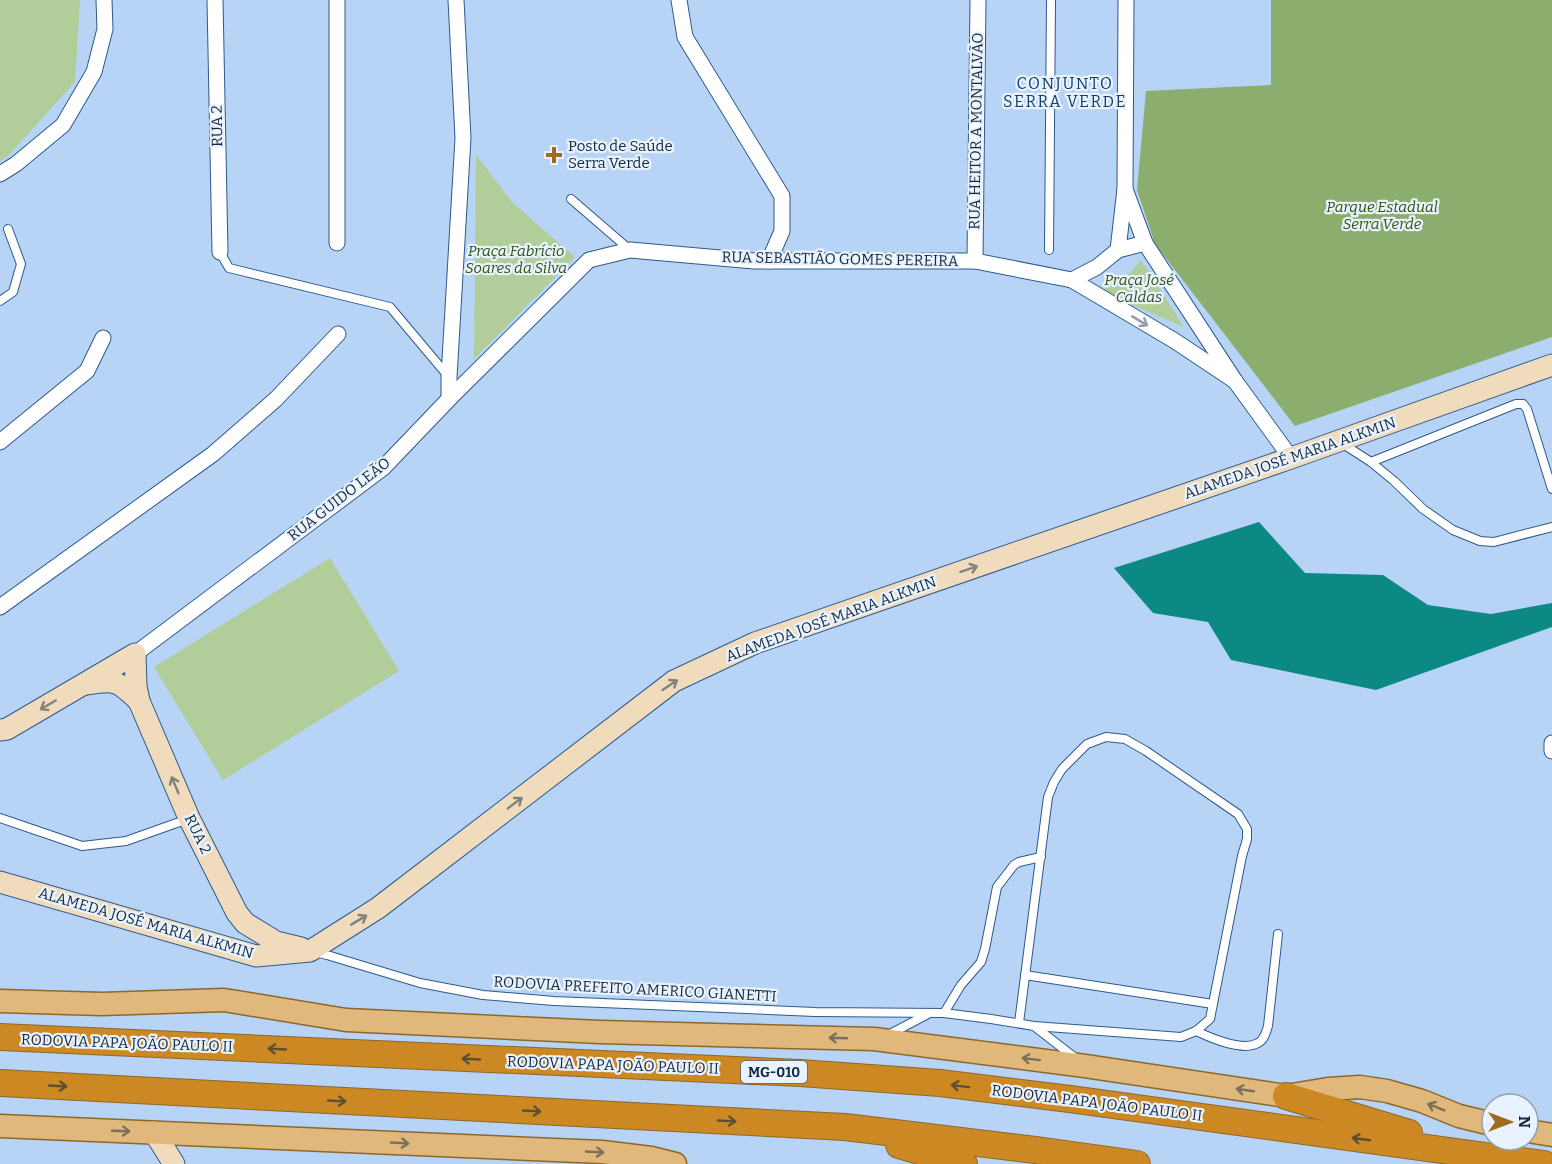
<svg xmlns="http://www.w3.org/2000/svg" width="1552" height="1164" font-family="Bitter,serif">
	<style>
		.green { fill: #b1ce9a }
		.forest { fill: #8bae6f }
		.water { fill: #0c8885 }
		.lines { fill: none; stroke-linecap: round; stroke-linejoin: round }
		.lane-casing { stroke: #2d5a8b; stroke-width: 10 }
		.street-casing { stroke: #2d5a8b; stroke-width: 17 }
		.secondary-casing { stroke: #2d5a8b; stroke-width: 23 }
		.primary-casing { stroke: #8c672c; stroke-width: 25 }
		.highway-casing { stroke: #8c672c; stroke-width: 28 }
		.lane { stroke: #fff; stroke-width: 8 }
		.street { stroke: #fff; stroke-width: 15 }
		.secondary { stroke: #f0dcbd; stroke-width: 21 }
		.primary { stroke: #e0b87b; stroke-width: 22 }
		.highway { stroke: #cc8923; stroke-width: 26 }
		.oneway { stroke: #959ea7 }
		.oneway2 { stroke: #82827c }
		.oneway3 { stroke: #7a705c }
		.oneway4 { stroke: #5e4e32 }
		.poi-dot { fill: #9e6b21; stroke: #e9f3ff; stroke-width: 2 }
		.labels { text-anchor: middle; dominant-baseline: central; stroke-width: 4.5; stroke-linejoin: round; paint-order: stroke }
		.shield { fill: #e9f3ff; stroke: #546476; stroke-width: 1.5 }
		.shield-label { font-size: 14px; font-weight: bold; fill: #14273c }
		.street-label { font-size: 15px; fill: #14273c; stroke: #e9f3ff }
		.poi-label { font-size: 15px; fill: #14273c; stroke: #e9f3ff; text-anchor: start }
		.park-label { font-size: 15px; font-style: italic; fill: #31510d; stroke: #e9f3ff }
		.neighbourhood-label { font-size: 16px; letter-spacing: 1.5px; fill: #0e3d6b; stroke: #e9f3ff }
	</style>
	<rect width="100%" height="100%" fill="#b7d4f6"/>
	<g class="green">
		<polygon points="0,0 80,0 75,82 8,156 0,161"/>
		<polygon points="476,155 513,203 575,257 474,359"/>
		<polygon points="1141,260 1184,327 1099,291 1123,281"/>
		<polygon points="330,558 399,671 223,780 154,667"/>
	</g>
	<polygon class="forest" points="1271,0 1552,0 1552,337 1295,426 1155,244 1137,190 1146,91 1271,85"/>
	<polygon class="water" points="1259,522 1305,573 1383,575 1428,605 1491,614 1552,603 1552,627 1376,690 1231,660 1208,622 1153,613 1114,568"/>
	<g class="lines">
		<defs>
			<g id="lane">
				<polyline points="571,199 630,250"/>
				<polyline points="1049,250 1051,0"/>
				<polyline points="220,252 229,268 390,307 448,376"/>
				<polyline points="0,301 13,292 21,264 8,229"/>
				<polyline points="1343,444 1371,462 1394,481 1423,509 1453,530 1480,541 1494,542 1552,527"/>
				<polyline points="1371,462 1516,404 1523,404 1527,409 1552,489"/>
				<polyline points="0,818 82,846 126,841 188,819"/>
				<polyline points="315,952 327,955 420,983 483,995 554,1001 815,1012 944,1013 991,1019 1034,1026 1074,1057"/>
				<polyline points="1025,975 1213,1004"/>
				<polyline points="944,1013 961,985 981,962 985,949 997,887 1014,865 1019,862 1041,857"/>
				<polyline points="1019,1023 1048,797 1054,782 1062,769 1087,744 1106,737 1125,739 1146,751 1238,814 1247,829 1247,839 1242,856 1210,1019 1196,1031 1181,1037 1034,1026"/>
				<path d="M1196 1031C1211 1038 1242 1052 1258 1043 1264 1040 1266 1033 1268 1026L1278 934"/>
				<polyline points="888,1035 928,1014"/>
			</g>
			<g id="street">
				<polyline points="215,0 220,252"/>
				<polyline points="679,0 685,37 782,196 782,231 769,261"/>
				<polyline points="0,174 16,164 63,125 94,72 105,29 104,0"/>
				<polyline points="1125,189 1145,243 1235,381 1291,458"/>
				<polyline points="337,243 337,0"/>
				<polyline points="1118,250 1125,189 1126,0"/>
				<polyline points="975,261 978,0"/>
				<polyline points="1072,280 1097,267 1118,250 1145,243"/>
				<polyline points="449,399 589,260 630,250 754,261 975,261 1072,280 1175,341 1235,381"/>
				<polyline points="0,442 87,371 103,338"/>
				<polyline points="0,607 213,454 276,399 338,334"/>
				<polyline points="135,654 383,468 449,399 449,377 463,138 456,0"/>
				<polyline points="1552,743 1552,751"/>
			</g>
			<g id="secondary">
				<path d="M87 684C116 679 118 681 139 701"/>
				<polyline points="0,730 7,729 135,654 136,686 139,701 189,818 237,913 245,923 276,942 301,948"/>
				<polyline points="0,882 256,956 310,951 378,908 674,681 755,643 1291,458 1552,365"/>
				<polyline points="154,1132 174,1164"/>
			</g>
			<g id="primary">
				<polyline points="0,1001 102,1004 224,1000 346,1020 600,1032 874,1039 1085,1066 1286,1096 1328,1089 1360,1087 1387,1091 1422,1101 1459,1116 1492,1124"/>
				<polyline points="0,1126 602,1152 651,1158 675,1164"/>
				<polyline points="1528,1131 1552,1135"/>
			</g>
			<g id="highway">
				<polyline points="0,1037 800,1073 940,1083 1070,1099 1544,1164"/>
				<polyline points="0,1083 845,1127 1035,1150 1137,1164"/>
				<polyline points="1286,1096 1409,1133"/>
				<polyline points="899,1145 964,1164"/>
			</g>
		</defs>
		<use href="#lane" class="lane-casing"/>
		<use href="#street" class="street-casing"/>
		<use href="#secondary" class="secondary-casing"/>
		<use href="#primary" class="primary-casing"/>
		<use href="#highway" class="highway-casing"/>
		<use href="#lane" class="lane"/>
		<use href="#street" class="street"/>
		<use href="#secondary" class="secondary"/>
		<use href="#primary" class="primary"/>
		<use href="#highway" class="highway"/>
	</g>
	<defs><path id="oneway-shaft" d="M-6 0H5M1.5-3L5.5 0L1.5 3" fill="none" stroke-width="1.6" stroke-linecap="round" stroke-linejoin="round" transform="scale(1.5)"/></defs>
	<use class="oneway" href="#oneway-shaft" transform="translate(1140 321) rotate(31)"/>
	<g class="oneway2">
		<use href="#oneway-shaft" transform="translate(969 569) rotate(-19)"/>
		<use href="#oneway-shaft" transform="translate(670 685) rotate(-34)"/>
		<use href="#oneway-shaft" transform="translate(48 705) rotate(150)"/>
		<use href="#oneway-shaft" transform="translate(175 785) rotate(-113)"/>
		<use href="#oneway-shaft" transform="translate(515 803) rotate(-37)"/>
		<use href="#oneway-shaft" transform="translate(359 920) rotate(-31)"/>
	</g>
	<g class="oneway3">
		<use href="#oneway-shaft" transform="translate(838 1038) rotate(-178)"/>
		<use href="#oneway-shaft" transform="translate(1031 1059) rotate(-173)"/>
		<use href="#oneway-shaft" transform="translate(1245 1090) rotate(-172)"/>
		<use href="#oneway-shaft" transform="translate(1436 1107) rotate(-158)"/>
		<use href="#oneway-shaft" transform="translate(121 1131) rotate(2)"/>
		<use href="#oneway-shaft" transform="translate(400 1143) rotate(3)"/>
		<use href="#oneway-shaft" transform="translate(595 1152) rotate(3)"/>
	</g>
	<g class="oneway4">
		<use href="#oneway-shaft" transform="translate(277 1049) rotate(-177)"/>
		<use href="#oneway-shaft" transform="translate(471 1059) rotate(-177)"/>
		<use href="#oneway-shaft" transform="translate(58 1086) rotate(3)"/>
		<use href="#oneway-shaft" transform="translate(960 1086) rotate(-173)"/>
		<use href="#oneway-shaft" transform="translate(337 1101) rotate(3)"/>
		<use href="#oneway-shaft" transform="translate(532 1111) rotate(3)"/>
		<use href="#oneway-shaft" transform="translate(727 1121) rotate(3)"/>
		<use href="#oneway-shaft" transform="translate(1361 1139) rotate(-172)"/>
	</g>
	<path class="poi-dot" d="M551 146h6v6h6v6h-6v6h-6v-6h-6v-6h6z"/>
	<g class="labels">
		<rect class="shield" x="741" y="1061" width="66" height="22" rx="4.5"/>
		<g class="shield-label">
			<text x="774" y="1072">MG-010</text>
		</g>
		<g class="street-label">
			<text transform="translate(217 126) rotate(-91)">RUA 2</text>
			<text transform="translate(976 131) rotate(-89)">RUA HEITOR A MONTALVÃO</text>
			<text transform="translate(840 259) rotate(1)">RUA SEBASTIÃO GOMES PEREIRA</text>
			<text transform="translate(1290 458) rotate(-19)">ALAMEDA JOSÉ MARIA ALKMIN</text>
			<text transform="translate(339 499) rotate(-38)">RUA GUIDO LEÃO</text>
			<text transform="translate(831 619) rotate(-20)">ALAMEDA JOSÉ MARIA ALKMIN</text>
			<text transform="translate(198 834) rotate(64)">RUA 2</text>
			<text transform="translate(146 923) rotate(16)">ALAMEDA JOSÉ MARIA ALKMIN</text>
			<text transform="translate(635 989) rotate(3)">RODOVIA PREFEITO AMERICO GIANETTI</text>
			<text transform="translate(127 1043) rotate(2)">RODOVIA PAPA JOÃO PAULO II</text>
			<text transform="translate(613 1065) rotate(2)">RODOVIA PAPA JOÃO PAULO II</text>
			<text transform="translate(1097 1103) rotate(7)">RODOVIA PAPA JOÃO PAULO II</text>
		</g>
		<g class="poi-label">
			<text x="568" y="146">Posto de Saúde<tspan x="568" dy="17">Serra Verde</tspan></text>
		</g>
		<g class="park-label">
			<text x="1382" y="207">Parque Estadual<tspan x="1382" dy="17">Serra Verde</tspan></text>
			<text x="516" y="251">Praça Fabrício<tspan x="516" dy="17">Soares da Silva</tspan></text>
			<text x="1139" y="280">Praça José<tspan x="1139" dy="17">Caldas</tspan></text>
		</g>
		<g class="neighbourhood-label">
			<text x="1065" y="83">CONJUNTO<tspan x="1065" dy="18">SERRA VERDE</tspan></text>
		</g>
	</g>
	<g transform="translate(1510 1122) rotate(90)"><circle r="28" fill="#e9f3ff" stroke="#94a1b1" stroke-width="1.5"/>
	<path d="M0-4.5L10 22L0 15L-10 22Z" fill="#9e6b21"/>
	<text y="-9" font-size="16" font-weight="bold" text-anchor="middle" fill="#14273c">N</text>
	</g>
</svg>
